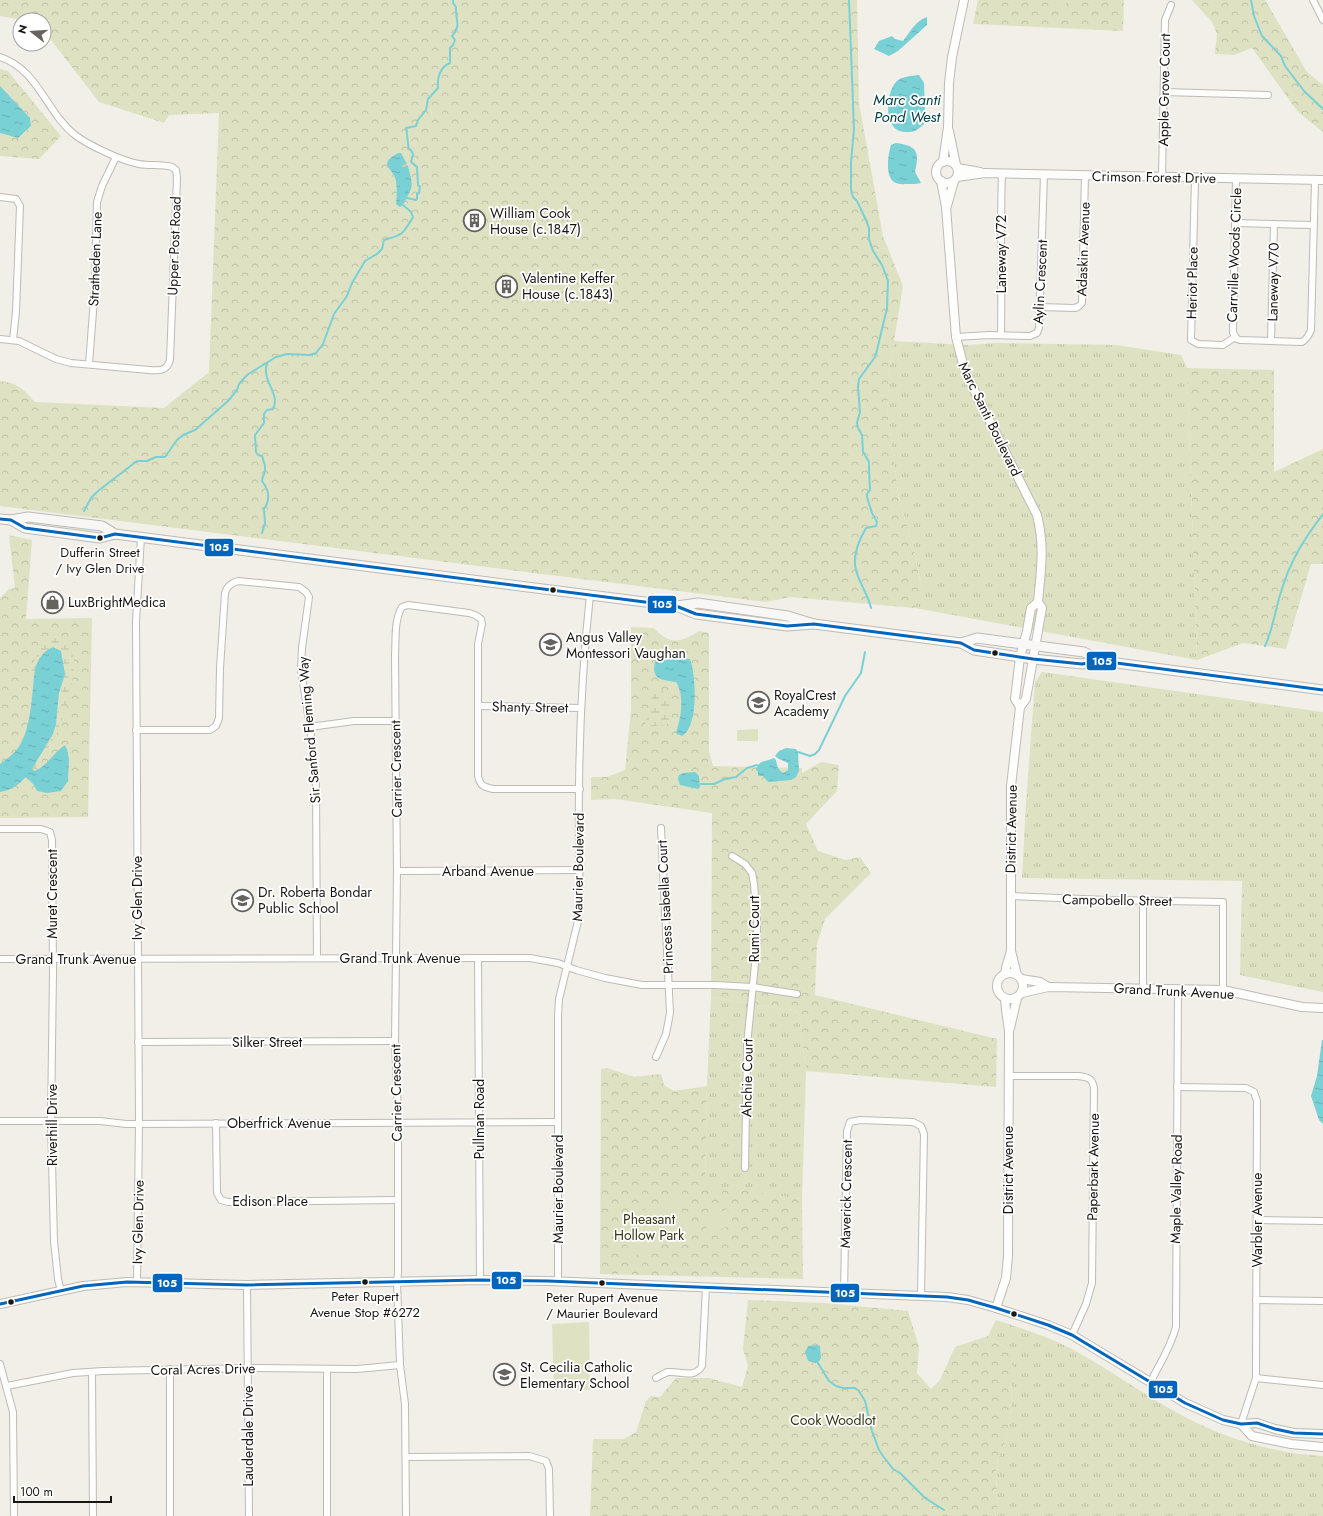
<svg xmlns="http://www.w3.org/2000/svg" width="1323" height="1516" font-family="Jost,sans-serif">
	<style>
		.grass { fill: url(#grass-tufts) }
		.forest { fill: url(#forest-crowns) }
		.wetland { fill: url(#wetland-marsh) }
		.pitch { fill: #dee2c2 }
		.water { fill: url(#water-ripples) }
		.lines { fill: none; stroke-linecap: round; stroke-linejoin: round }
		.stream { stroke: #79d1d6; stroke-width: 2 }
		.minor-casing { stroke: #bdbbb6; stroke-width: 8 }
		.tertiary-casing { stroke: #bdbbb6; stroke-width: 10 }
		.secondary-casing { stroke: #bdbbb6; stroke-width: 11 }
		.minor { stroke: #fdfdfc; stroke-width: 6 }
		.tertiary { stroke: #fdfdfc; stroke-width: 8 }
		.secondary { stroke: #f9f7f5; stroke-width: 9 }
		.bus-1-casing { stroke: #fff; stroke-width: 6 }
		.bus-1 { stroke: #0065bd; stroke-width: 3 }
		.bus-dot { fill: #191713; stroke: #fff; stroke-width: 1.5 }
		.labels { text-anchor: middle; dominant-baseline: central; stroke-width: 3.5; stroke-linejoin: round; paint-order: stroke }
		.bus-label { font-size: 13px; fill: #191713; stroke: #fff }
		.street-label { font-size: 14px; fill: #191713; stroke: #fff }
		.poi-label { font-size: 14px; fill: #191713; stroke: #fff; text-anchor: start }
		.park-label { font-size: 14px; fill: #333713; stroke: #fff }
		.water-label { font-size: 15px; font-style: italic; fill: #074246; stroke: #fff }
		.line-badge { stroke: #fff; stroke-width: 1.5 }
		.badge-label { font-size: 11px; text-anchor: middle; font-weight: bold; fill: #fff }
	</style>
	<defs>
		<pattern id="grass-tufts" width="24" height="20" patternUnits="userSpaceOnUse"><rect width="24" height="20" fill="#dee2c2"/><path d="M3 7l-1-3M5 7V3M7 7l1-3M15 17l-1-3M17 17v-4M19 17l1-3" fill="none" stroke="#bec1a6"/></pattern>
		<pattern id="forest-crowns" width="20" height="18" patternUnits="userSpaceOnUse"><rect width="20" height="18" fill="#dee2c2"/><path d="M2 6a3 3 0 1 1 6 0M12 15a3 3 0 1 1 6 0" fill="none" stroke="#bec1a6"/></pattern>
		<pattern id="wetland-marsh" width="20" height="14" patternUnits="userSpaceOnUse"><rect width="20" height="14" fill="#dee2c2"/><path d="M1 5h8M5 5V1M11 12h8M15 12V8" fill="none" stroke="#bec1a6"/></pattern>
		<pattern id="water-ripples" width="26" height="14" patternUnits="userSpaceOnUse"><rect width="26" height="14" fill="#79d1d6"/><path d="M2 4q2-2 4 0t4 0M15 11q2-2 4 0t4 0" fill="none" stroke="#68b3b7"/></pattern>
	</defs>
	<rect width="100%" height="100%" fill="#f1efe8"/>
	<g class="grass">
		<polygon points="894,341 969,345 996,343 1116,345 1181,355 1187,368 1197,660 915,608 921,586 913,544 899,500 887,408 890,366"/>
		<polygon points="1042,672 1323,712 1323,992 1240,975 1242,881 1022,878 1026,803 1035,682"/>
		<polygon points="711,997 799,1012 806,1071 802,1199 705,1186 707,1086"/>
		<path d="M996 1320C1021 1328 1046 1336 1070 1348 1115 1372 1157 1405 1203 1426 1241 1443 1282 1454 1323 1456V1516H998L996 1474 998 1459 1006 1439 1011 1409 1013 1353 988 1336Z"/>
	</g>
	<g class="forest">
		<path d="M0 0H857L859 103 883 236 903 286 890 366 887 408 899 500 913 544 921 587 915 608 790 597 766 602 0 506V381C17 382 24 390 35 402L164 408 209 372 219 113 169 115 164 123 99 102 44 31V20H22L0 16Z"/>
		<polygon points="978,0 1124,0 1123,31 973,24"/>
		<polygon points="1192,0 1265,0 1307,72 1323,85 1323,132 1298,112 1252,48 1234,55 1215,54 1217,34 1212,22"/>
		<polygon points="0,69 8,71 61,136 39,159 0,156"/>
		<polygon points="1187,368 1274,370 1274,472 1323,449 1323,564 1311,564 1286,649 1243,643 1197,660"/>
		<polygon points="9,535 32,540 26,619 92,618 88,817 0,818 0,598 9,589 15,588"/>
		<path d="M631 627 654 628C669 645 681 643 699 631L709 633V751L713 766 802 768V773L821 762 839 765 837 791 806 824 818 851 846 860 860 857 871 873 825 919 817 944 815 995 997 1039 996 1087 806 1071 799 1012 711 997 712 813 615 799 591 800V777H607L625 770 631 710Z"/>
		<polygon points="607,1068 634,1077 661,1074 664,1085 674,1091 707,1086 705,1185 802,1199 803,1279 600,1274 601,1069"/>
		<polygon points="748,1300 825,1303 908,1311 919,1347 917,1373 931,1389 940,1380 955,1347 988,1336 1013,1353 1011,1409 1006,1439 998,1459 996,1474 998,1516 590,1516 593,1439 624,1439 636,1432 646,1401 651,1396 660,1397 676,1378 709,1378 742,1387 748,1366 743,1349"/>
	</g>
	<g class="wetland">
		<path d="M51 636C61 638 72 647 74 658 76 676 65 716 57 733 50 747 40 761 31 775L30 770 49 652 32 684C28 670 39 645 51 636Z"/>
		<path d="M655 691H663C674 701 673 712 667 724L649 727 645 725 650 703Z"/>
	</g>
	<g class="pitch">
		<polygon points="1049,0 1072,0 1056,10"/>
		<polygon points="758,729 758,741 737,741 737,730"/>
		<polygon points="676,1196 690,1232 632,1257 617,1221"/>
		<polygon points="727,1209 734,1224 709,1234 703,1219"/>
		<polygon points="589,1322 590,1390 554,1390 552,1324"/>
	</g>
	<g class="water">
		<path d="M927 17V25L898 51 889 56 874 49 879 41 892 36 895 39 903 41C911 31 915 21 927 17Z"/>
		<path d="M919 75 924 83 925 113 929 119C925 123 920 128 915 131 912 132 909 132 906 132 883 133 885 94 896 82 901 76 912 76 919 75Z"/>
		<polygon points="0,86 30,118 31,126 18,138 0,133"/>
		<path d="M896 143C917 146 920 151 915 172L921 183C917 184 913 184 909 184 903 184 899 185 894 182 885 176 888 154 891 145Z"/>
		<path d="M398 153H401L407 164 402 165V167L408 166C411 179 415 186 407 197 405 201 404 205 400 207L396 204C397 196 397 189 396 181 394 168 376 165 398 153Z"/>
		<path d="M53 647 61 651 65 674 59 693 56 724 53 734 32 769 35 771C48 765 54 752 65 745L67 749 69 759 68 781 61 791 47 793 37 791 34 785 26 777C18 785 12 790 0 792V764C7 759 15 753 20 745 28 731 30 714 32 698 35 678 31 657 53 647Z"/>
		<path d="M664 656 690 659C696 675 699 727 682 736L676 733C681 717 685 697 676 682 662 680 651 680 655 662Z"/>
		<path d="M786 748 796 749 798 752 799 771 796 777 791 780 768 782 763 776H758V772L756 770C758 760 766 762 774 758L776 760C777 766 778 769 783 773L788 770V763L779 759 775 756 779 751Z"/>
		<polygon points="695,772 699,776 700,787 698,789 680,785 678,779 679,775 683,773"/>
		<polygon points="1322,1040 1323,1040 1323,1124 1319,1120 1311,1096 1317,1076"/>
		<polygon points="817,1345 820,1346 821,1358 818,1363 808,1361 805,1352 808,1346"/>
	</g>
	<g class="lines">
		<g class="stream">
			<path d="M849 0 854 129 851 162V190L853 197 857 201 866 220 869 228V239L873 251 882 265 888 281 887 308 877 350 875 357 859 379 858 387 860 412 857 423 858 428 862 435 863 452 869 462V468L870 490 867 494V497L872 513 877 522 876 526 866 528C859 540 852 555 856 570 859 583 868 594 871 608"/>
			<polyline points="1251,0 1254,16 1262,36 1281,56 1285,66 1304,91 1323,109"/>
			<path d="M407 198 416 200 417 199V194L419 193 420 187 418 185 417 167 411 162 413 154 411 150 409 149C407 142 408 136 406 128L416 126 418 120 426 110 428 99 438 88C437 78 440 67 450 63V48L453 45 455 40 452 36C462 25 455 20 456 7L453 3V0"/>
			<path d="M84 511 91 498 98 491 137 461H147L156 457H165L177 440 183 435 195 430 228 401 237 390 239 384 247 375 276 357 287 354 310 355 316 353 323 344 334 314 347 296 352 283 365 261 377 254 382 249 384 240C403 235 403 234 413 217L411 212 403 205"/>
			<path d="M262 533 265 523 264 509C271 499 269 490 262 481 262 476 265 474 265 470 266 466 263 460 262 456L258 455 256 452 255 435 264 423V414L267 410 273 409C281 393 261 382 267 363"/>
			<path d="M1265 646C1273 629 1275 610 1281 592 1290 561 1304 539 1323 514"/>
			<polyline points="798,752 810,756 815,754 819,750 845,696 861,673 865,652"/>
			<polyline points="701,784 714,784 725,779 736,777 747,768 757,765"/>
			<polyline points="818,1363 829,1381 836,1386 843,1388 855,1388 859,1391 865,1401 872,1431 879,1450 883,1456 893,1469 900,1473 925,1498 944,1510"/>
		</g>
		<defs>
			<g id="minor">
				<polyline points="1313,0 1323,20"/>
				<path d="M0 57C38 69 46 112 75 135 88 145 122 161 139 164 149 166 161 164 172 167L176 170 177 178 170 360C167 371 159 371 149 370L71 363 56 359 19 341 0 339"/>
				<polyline points="1164,92 1268,95"/>
				<polyline points="1162,177 1165,20 1171,5"/>
				<polyline points="1195,178 1191,340 1198,344 1223,345 1235,337"/>
				<path d="M1236 179 1233 333 1237 339 1240 340 1302 342C1307 339 1309 335 1311 330L1315 181"/>
				<polyline points="0,197 16,199 20,206 16,312 13,340"/>
				<polyline points="1235,223 1313,225"/>
				<polyline points="1040,307 1074,308 1078,307 1082,303 1085,175"/>
				<path d="M1001 335C1002 281 1000 227 1002 173"/>
				<polyline points="956,337 989,335 1030,336 1037,333 1039,328 1044,174"/>
				<polyline points="1271,341 1274,224"/>
				<polyline points="89,364 95,286 97,202 102,186 116,157"/>
				<polyline points="479,706 581,708"/>
				<polyline points="310,727 354,721 395,721"/>
				<path d="M136 730H210L216 726 219 718 220 668 225 593C227 586 231 583 238 581L299 587 306 592 309 597 302 648 301 670 310 727 316 785 317 958"/>
				<polyline points="0,829 41,829 50,832 52,840 53,972 51,1122 54,1241 58,1279 61,1291"/>
				<polyline points="732,856 745,864 752,873 754,884 757,920 757,944 747,1045 745,1168"/>
				<polyline points="397,871 579,870"/>
				<polyline points="1010,896 1108,900 1223,902 1223,990"/>
				<polyline points="478,958 480,1280"/>
				<polyline points="0,959 530,958 558,963 576,970 605,978 642,985 715,985 753,987 797,994"/>
				<polyline points="1143,989 1143,901"/>
				<polyline points="138,1042 395,1041"/>
				<polyline points="656,1057 666,1034 670,1013 661,828"/>
				<path d="M1009 1076H1078C1089 1077 1093 1079 1094 1089L1092 1283 1086 1304 1072 1335"/>
				<polyline points="1177,1087 1246,1088 1254,1092 1257,1101 1256,1378 1241,1424"/>
				<polyline points="0,1121 100,1121 126,1124 558,1122"/>
				<polyline points="216,1123 217,1193 221,1200 228,1202 397,1200"/>
				<polyline points="1257,1220 1323,1221"/>
				<path d="M558 1282V1016L559 999 578 921 580 897C577 796 579 695 590 595"/>
				<polyline points="137,1283 139,1123 136,621 141,537"/>
				<polyline points="247,1285 249,1516"/>
				<polyline points="844,1292 847,1131 850,1122 860,1120 913,1122 921,1126 924,1134 921,1295"/>
				<polyline points="1256,1300 1323,1301"/>
				<polyline points="0,1364 13,1412 14,1516"/>
				<polyline points="170,1369 170,1516"/>
				<polyline points="327,1369 327,1516"/>
				<polyline points="92,1372 93,1516"/>
				<path d="M656 1378C660 1376 664 1373 668 1372 681 1371 694 1379 702 1366L706 1287"/>
				<polyline points="1256,1378 1323,1385"/>
				<path d="M1150 1383C1160 1363 1170 1349 1176 1327L1178 989"/>
				<polyline points="7,1386 73,1373 103,1371 255,1368 357,1369 400,1365"/>
				<polyline points="406,1457 529,1456 546,1461 549,1469 550,1516"/>
				<path d="M406 1516 405 1404 400 1365 397 1282 398 1273V1114L395 1041 397 871 395 655C396 639 394 620 402 607L408 605 469 613 475 615 481 619 482 624 478 644V776C480 786 484 787 493 789H580"/>
			</g>
			<g id="tertiary">
				<polyline points="949,131 956,165"/>
				<circle cx="947" cy="172" r="11"/>
				<polyline points="943,162 948,127 949,83 952,57 964,0"/>
				<polyline points="958,168 980,172"/>
				<polyline points="957,177 985,173 1323,180"/>
				<path d="M941 181 946 207 956 337 964 368 971 384 1037 515C1045 548 1041 569 1038 602L1031 608 1027 631 1020 657 1015 699 1020 707"/>
				<polyline points="947,206 954,181"/>
				<circle cx="1010" cy="986" r="13"/>
				<polyline points="1005,974 1006,968 1011,951"/>
				<polyline points="1017,975 1011,951 1011,786 1020,707 1026,699 1042,608 1038,602"/>
				<polyline points="1021,979 1040,982 1048,987"/>
				<polyline points="1022,993 1048,987 1223,990 1302,1007 1323,1008"/>
				<polyline points="1010,1028 1017,998"/>
				<polyline points="0,1304 83,1286 127,1282 247,1285 480,1280 548,1281 947,1297 968,1300 996,1308 1048,1325 1072,1335 1185,1403 1223,1420 1241,1424 1257,1423 1275,1429 1294,1433 1323,1434"/>
				<polyline points="996,1308 1006,1278 1008,1256 1009,1031 1006,1010 1005,999"/>
				<polyline points="1241,1424 1252,1436 1291,1444 1323,1447"/>
			</g>
			<g id="secondary">
				<polyline points="0,519 11,520 28,517 102,526 115,534"/>
				<polyline points="11,520 25,528 100,538 115,534 676,606 696,614 787,626 814,624"/>
				<polyline points="677,606 698,603 788,616 814,624 961,643 974,650 1033,659 1082,664 1101,661 1323,690"/>
				<polyline points="961,643 977,638 1084,652 1101,661"/>
			</g>
		</defs>
		<use href="#minor" class="minor-casing"/>
		<use href="#tertiary" class="tertiary-casing"/>
		<use href="#secondary" class="secondary-casing"/>
		<use href="#minor" class="minor"/>
		<use href="#tertiary" class="tertiary"/>
		<use href="#secondary" class="secondary"/>
		<defs>
			<g id="bus-1">
				<polyline points="0,519 11,520 25,528 100,538 115,534 676,606 696,614 787,626 814,624 961,643 974,650 1033,659 1082,664 1101,661 1323,690"/>
				<polyline points="0,1304 83,1286 127,1282 247,1285 480,1280 548,1281 947,1297 968,1300 996,1308 1048,1325 1072,1335 1185,1403 1223,1420 1241,1424 1257,1423 1275,1429 1294,1433 1323,1434"/>
			</g>
		</defs>
		<use href="#bus-1" class="bus-1-casing"/>
		<use href="#bus-1" class="bus-1"/>
	</g>
	<defs>
		<symbol id="building-ring" viewBox="-11 -11 22 22"><circle r="9.5" fill="#fff" stroke="#65635e" stroke-width="1.5"/><path d="M-4-6H4V6H1V3H-1V6H-4ZM-2.5-4.3h1.7v1.8h-1.7ZM.8-4.3h1.7v1.8H.8ZM-2.5-1h1.7V.8h-1.7ZM.8-1h1.7V.8H.8Z" fill="#65635e"/></symbol>
		<symbol id="shop-ring" viewBox="-11 -11 22 22"><circle r="9.5" fill="#fff" stroke="#65635e" stroke-width="1.5"/><path d="M-5-2.5h2.3a2.7 3.5 0 0 1 5.4 0H5L5.5 6h-11ZM-1.5-2.5h3a1.5 2.3 0 0 0-3 0Z" fill="#65635e"/></symbol>
		<symbol id="school-ring" viewBox="-11 -11 22 22"><circle r="9.5" fill="#fff" stroke="#65635e" stroke-width="1.5"/><path d="M0-5L7-2L0 1L-7-2ZM-4 1L0 2.5L4 1V4Q0 6-4 4Z" fill="#65635e"/></symbol>
	</defs>
	<g fill-rule="evenodd">
		<use href="#building-ring" x="462" y="208" width="25" height="25"/>
		<use href="#building-ring" x="494" y="274" width="25" height="25"/>
		<use href="#shop-ring" x="40" y="590" width="25" height="25"/>
		<use href="#school-ring" x="538" y="632" width="25" height="25"/>
		<use href="#school-ring" x="746" y="690" width="25" height="25"/>
		<use href="#school-ring" x="230" y="888" width="25" height="25"/>
		<use href="#school-ring" x="492" y="1362" width="25" height="25"/>
	</g>
	<g class="bus-dot">
		<circle cx="100" cy="538" r="3.5"/>
		<circle cx="553" cy="590" r="3.5"/>
		<circle cx="995" cy="653" r="3.5"/>
		<circle cx="365" cy="1282" r="3.5"/>
		<circle cx="602" cy="1283" r="3.5"/>
		<circle cx="11" cy="1302" r="3.5"/>
		<circle cx="1014" cy="1314" r="3.5"/>
	</g>
	<g class="labels">
		<g class="bus-label">
			<text x="100" y="552">Dufferin Street<tspan x="100" dy="16">/ Ivy Glen Drive</tspan></text>
			<text x="365" y="1296">Peter Rupert<tspan x="365" dy="16">Avenue Stop #6272</tspan></text>
			<text x="602" y="1297">Peter Rupert Avenue<tspan x="602" dy="16">/ Maurier Boulevard</tspan></text>
		</g>
		<g class="street-label">
			<text transform="translate(1164 90) rotate(-89)">Apple Grove Court</text>
			<text transform="translate(1154 177) rotate(1)">Crimson Forest Drive</text>
			<text transform="translate(174 246) rotate(-88)">Upper Post Road</text>
			<text transform="translate(1083 249) rotate(-88)">Adaskin Avenue</text>
			<text transform="translate(1001 254) rotate(-90)">Laneway V72</text>
			<text transform="translate(1234 255) rotate(-88)">Carrville Woods Circle</text>
			<text transform="translate(95 259) rotate(-88)">Stratheden Lane</text>
			<text transform="translate(1040 282) rotate(-87)">Aylin Crescent</text>
			<text transform="translate(1273 282) rotate(-89)">Laneway V70</text>
			<text transform="translate(1192 283) rotate(-89)">Heriot Place</text>
			<text transform="translate(990 419) rotate(64)">Marc Santi Boulevard</text>
			<text transform="translate(530 707) rotate(1)">Shanty Street</text>
			<text transform="translate(309 730) rotate(-95)">Sir Sanford Fleming Way</text>
			<text transform="translate(396 769) rotate(-91)">Carrier Crescent</text>
			<text transform="translate(1011 829) rotate(-89)">District Avenue</text>
			<text transform="translate(578 867) rotate(-89)">Maurier Boulevard</text>
			<text x="488" y="871">Arband Avenue</text>
			<text transform="translate(52 894) rotate(-90)">Muret Crescent</text>
			<text transform="translate(137 898) rotate(-90)">Ivy Glen Drive</text>
			<text transform="translate(1117 900) rotate(1)">Campobello Street</text>
			<text transform="translate(665 907) rotate(-93)">Princess Isabella Court</text>
			<text transform="translate(754 929) rotate(-90)">Rumi Court</text>
			<text x="400" y="958">Grand Trunk Avenue</text>
			<text x="76" y="959">Grand Trunk Avenue</text>
			<text transform="translate(1174 991) rotate(3)">Grand Trunk Avenue</text>
			<text x="267" y="1042">Silker Street</text>
			<text transform="translate(747 1078) rotate(-89)">Ahchie Court</text>
			<text transform="translate(396 1093) rotate(-91)">Carrier Crescent</text>
			<text transform="translate(479 1119) rotate(-90)">Pullman Road</text>
			<text x="279" y="1123">Oberfrick Avenue</text>
			<text transform="translate(52 1125) rotate(-90)">Riverhill Drive</text>
			<text transform="translate(1093 1167) rotate(-89)">Paperbark Avenue</text>
			<text transform="translate(1008 1170) rotate(-90)">District Avenue</text>
			<text transform="translate(558 1189) rotate(-90)">Maurier Boulevard</text>
			<text transform="translate(1176 1189) rotate(-89)">Maple Valley Road</text>
			<text transform="translate(846 1194) rotate(-89)">Maverick Crescent</text>
			<text x="270" y="1201">Edison Place</text>
			<text transform="translate(1257 1220) rotate(-90)">Warbler Avenue</text>
			<text transform="translate(138 1222) rotate(-89)">Ivy Glen Drive</text>
			<text transform="translate(203 1369) rotate(-1)">Coral Acres Drive</text>
			<text transform="translate(248 1436) rotate(-90)">Lauderdale Drive</text>
		</g>
		<g class="poi-label">
			<text x="490" y="213">William Cook<tspan x="490" dy="16">House (c.1847)</tspan></text>
			<text x="522" y="278">Valentine Keffer<tspan x="522" dy="16">House (c.1843)</tspan></text>
			<text x="68" y="602">LuxBrightMedica</text>
			<text x="566" y="637">Angus Valley<tspan x="566" dy="16">Montessori Vaughan</tspan></text>
			<text x="774" y="695">RoyalCrest<tspan x="774" dy="16">Academy</tspan></text>
			<text x="258" y="892">Dr. Roberta Bondar<tspan x="258" dy="16">Public School</tspan></text>
			<text x="520" y="1367">St. Cecilia Catholic<tspan x="520" dy="16">Elementary School</tspan></text>
		</g>
		<g class="park-label">
			<text x="649" y="1219">Pheasant<tspan x="649" dy="16">Hollow Park</tspan></text>
			<text x="833" y="1420">Cook Woodlot</text>
		</g>
		<g class="water-label">
			<text x="907" y="100">Marc Santi<tspan x="907" dy="17">Pond West</tspan></text>
		</g>
	</g>
	<g class="line-badge">
		<rect x="204" y="538" width="30" height="19" rx="4" fill="#0065bd"/>
		<rect x="647" y="595" width="30" height="19" rx="4" fill="#0065bd"/>
		<rect x="1086" y="651" width="31" height="20" rx="4" fill="#0065bd"/>
		<rect x="491" y="1271" width="31" height="19" rx="4" fill="#0065bd"/>
		<rect x="152" y="1273" width="31" height="20" rx="4" fill="#0065bd"/>
		<rect x="830" y="1283" width="30" height="20" rx="4" fill="#0065bd"/>
		<rect x="1148" y="1380" width="30" height="19" rx="4" fill="#0065bd"/>
	</g>
	<g class="badge-label">
		<text x="219" y="551">105</text>
		<text x="662" y="608">105</text>
		<text x="1102" y="665">105</text>
		<text x="506" y="1284">105</text>
		<text x="167" y="1287">105</text>
		<text x="845" y="1297">105</text>
		<text x="1163" y="1393">105</text>
	</g>
	<g transform="translate(32 32) rotate(287)"><circle r="19" fill="#ffffff" stroke="#a3a2a1"/>
	<path d="M0-3L7 15L0 10L-7 15Z" fill="#65635e"/>
	<text y="-6" font-size="11" font-weight="bold" text-anchor="middle" fill="#191713">N</text>
	</g>
	<path d="M14 1496v6h97v-6" fill="none" stroke="#191713" stroke-width="2"/>
	<text x="20" y="1496" font-size="12" fill="#191713" stroke="#ffffff" stroke-width="3" paint-order="stroke">100 m</text>
</svg>
